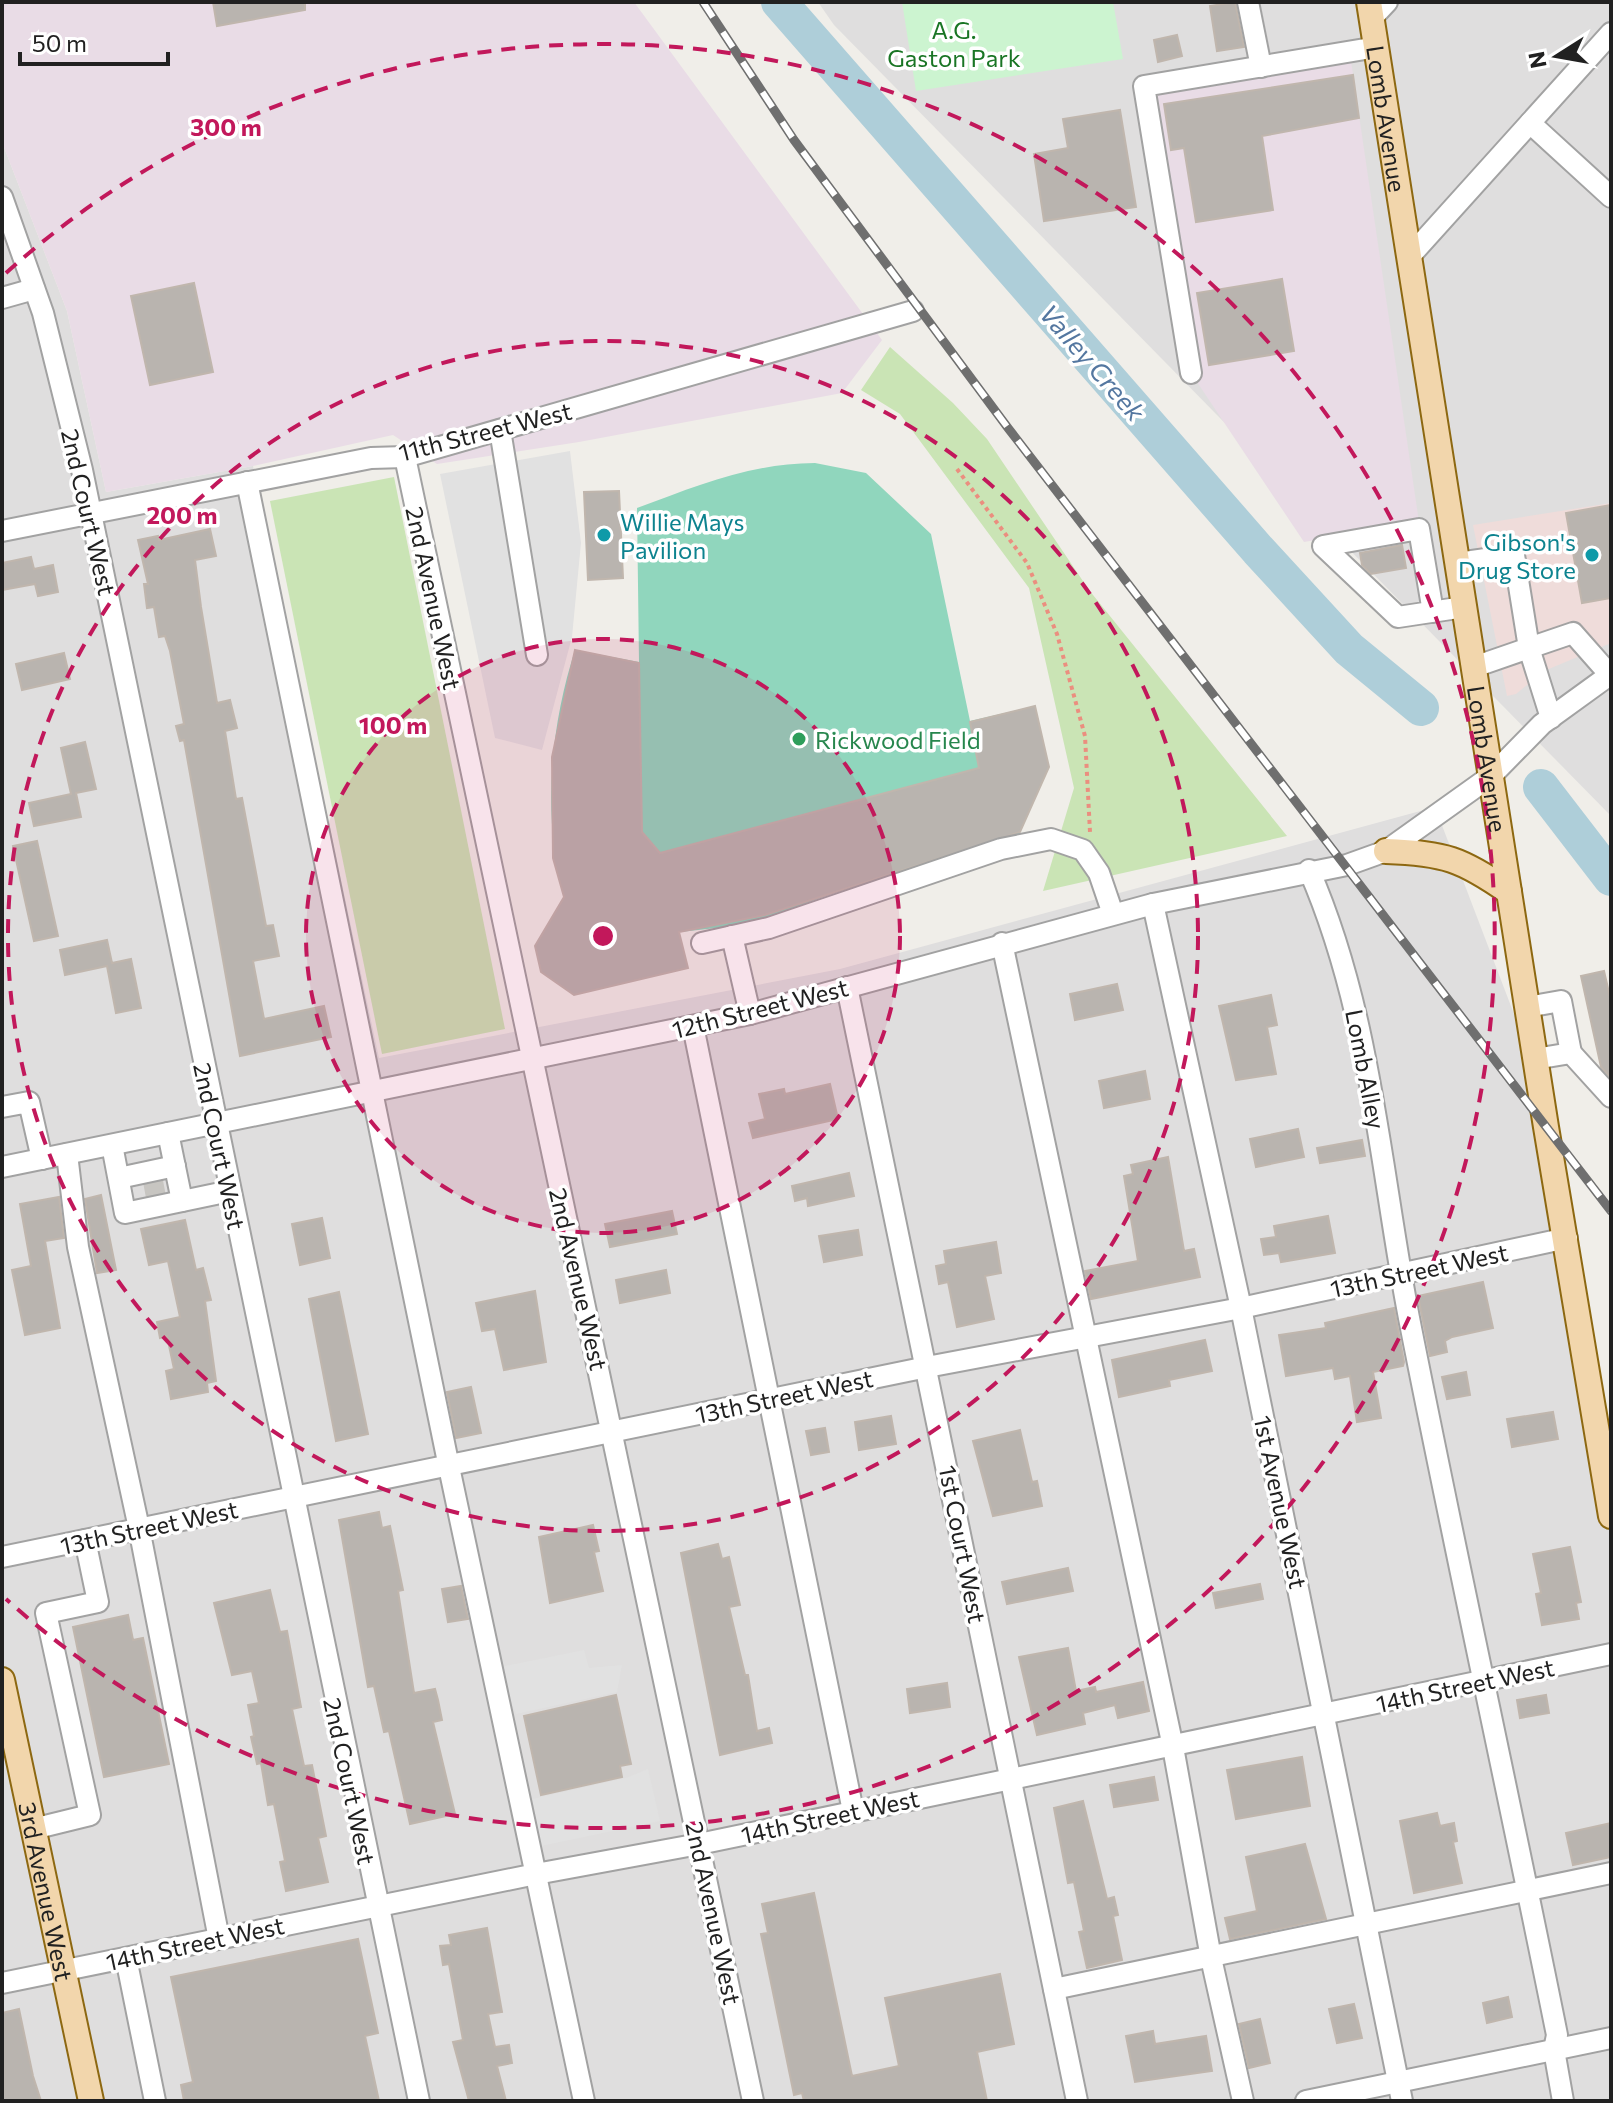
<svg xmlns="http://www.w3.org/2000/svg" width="1613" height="2103" font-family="Commissioner,sans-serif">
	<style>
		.residential { fill: #dfdede }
		.commercial { fill: #efdcda }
		.industrial { fill: #e9dce6 }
		.grass { fill: #cae4b5 }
		.park { fill: #ccf4d0 }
		.pitch { fill: #90d6bd }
		.parking { fill: #e1e1e1 }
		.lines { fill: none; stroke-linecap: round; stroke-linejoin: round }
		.river { stroke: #aeced9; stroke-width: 36 }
		.building { fill: #b9b4af; stroke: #c0b6ad; stroke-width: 2 }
		.minor-tunnel { stroke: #c7c5c1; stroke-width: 20; stroke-dasharray: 20 10; stroke-linecap: butt }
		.minor-casing { stroke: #a2a2a2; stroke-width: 24 }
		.major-casing { stroke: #8d6811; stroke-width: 28 }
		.path { stroke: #eb8e7f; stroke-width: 4; stroke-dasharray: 4 4; stroke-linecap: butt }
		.minor { stroke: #fff; stroke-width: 20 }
		.major { stroke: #f2d6ac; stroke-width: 24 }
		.rail-casing { stroke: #6f6f6f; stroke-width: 9 }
		.rail { stroke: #fff; stroke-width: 6; stroke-dasharray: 18; stroke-linecap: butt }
		.ring { fill: none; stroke: #c2185b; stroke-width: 4; stroke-dasharray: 14 10 }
		.culture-dot { fill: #0f9aa8; stroke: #fff; stroke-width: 3 }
		.leisure-dot { fill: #2e9e5b; stroke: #fff; stroke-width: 3 }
		.labels { text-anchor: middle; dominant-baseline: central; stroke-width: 7; stroke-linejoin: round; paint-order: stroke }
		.park-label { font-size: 24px; fill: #197524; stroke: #fff }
		.street-label { font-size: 24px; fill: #212121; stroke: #fff }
		.culture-label { font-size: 24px; fill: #0d838f; stroke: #fff; text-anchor: start }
		.leisure-label { font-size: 24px; fill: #27864d; stroke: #fff; text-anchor: start }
		.water-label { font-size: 26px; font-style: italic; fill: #5477a0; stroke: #fff }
		.centre { fill: #c2185b; stroke: #fff; stroke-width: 4 }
		.ring-label { font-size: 24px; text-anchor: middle; font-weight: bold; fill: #c2185b; stroke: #fff; stroke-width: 7; stroke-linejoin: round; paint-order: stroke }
	</style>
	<rect width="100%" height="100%" fill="#f0eee9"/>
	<g class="residential">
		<polygon points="818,2 1611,2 1611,816 834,25"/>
		<polygon points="2,142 67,311 106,492 253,466 379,1058 840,969 1435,807 1559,1132 1611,1448 1611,2101 2,2101"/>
	</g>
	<polygon class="commercial" points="1611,503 1611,643 1544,671 1516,694 1507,696 1473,525"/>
	<g class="industrial">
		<polygon points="2,2 634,2 882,340 842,393 579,442 437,464 393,435 253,466 106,492 67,311 2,142"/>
		<polygon points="1351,61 1419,522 1304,542 1191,373 1152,93"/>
	</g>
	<g class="grass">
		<polygon points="890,347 953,403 987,439 1089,590 1287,836 1043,891 1074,788 1029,588 900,414 861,390"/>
		<polygon points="394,477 505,1029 382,1054 270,501"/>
	</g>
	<polygon class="park" points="902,2 1113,2 1123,59 916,91"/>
	<path class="pitch" d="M815 463 866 473 931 534 970 721 1035 706 1049 767 1019 834 838 891 753 924 625 938 680 937 688 968 574 995 541 972 535 946 564 897C542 818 550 728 575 650L639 662 637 508C700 485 747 464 815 463Z"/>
	<g class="parking">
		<polygon points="570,451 581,543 572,637 542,750 495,738 440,474"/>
		<polygon points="584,1650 589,1668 622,1665 617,1692 516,1714 502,1678 505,1666"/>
		<polygon points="648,1769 660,1821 541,1846 532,1799 626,1778"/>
	</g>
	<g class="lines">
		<g class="river">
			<polyline points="779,2 1258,550 1349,649 1421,708"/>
			<polyline points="1541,787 1611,878"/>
		</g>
	</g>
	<g class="building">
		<polygon points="213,2 305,2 305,10 217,26"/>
		<polygon points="1235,2 1244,47 1217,51 1210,6"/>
		<polygon points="1177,35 1182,56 1158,62 1154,40"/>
		<polygon points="1353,75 1359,118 1262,136 1273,210 1196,222 1184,148 1171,150 1164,104"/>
		<polygon points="1120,110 1136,207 1044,221 1034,154 1068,148 1063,119"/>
		<polygon points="1282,279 1294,351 1209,365 1197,293"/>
		<polygon points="194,283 213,372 150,385 131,296"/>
		<polygon points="619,491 623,578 588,580 584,492"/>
		<polygon points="1611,505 1611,598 1582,603 1566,513"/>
		<polygon points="210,529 216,556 195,560 201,607 217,703 230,700 237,728 225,731 236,799 242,798 266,926 273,925 279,956 253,961 264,1019 324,1006 331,1037 240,1056 184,740 180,741 176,726 184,724 170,651 165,636 159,637 154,607 147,608 144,584 148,584 138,540 158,536 159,540"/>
		<polygon points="1402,545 1406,568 1371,574 1362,565 1360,553"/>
		<polygon points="31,557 34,569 53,565 58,592 38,596 35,584 2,590 2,563"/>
		<polygon points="575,650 639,663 642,832 660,853 979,768 970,722 1035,706 1049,767 1020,832 765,915 679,932 688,968 574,995 541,972 535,946 564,897 553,858 552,757"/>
		<polygon points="64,653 70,679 22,690 16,664"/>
		<polygon points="85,742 96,789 76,793 81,817 34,826 29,803 71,794 61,748"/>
		<polygon points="37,841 58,936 34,941 13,846"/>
		<polygon points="107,940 112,963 131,959 141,1008 116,1013 107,966 65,975 60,950"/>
		<polygon points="1604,971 1611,1001 1611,1078 1601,1067 1581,976"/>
		<polygon points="1117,984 1123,1010 1075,1020 1070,994"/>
		<polygon points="1271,995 1277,1025 1267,1027 1276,1074 1236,1080 1219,1006"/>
		<polygon points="1145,1071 1150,1099 1104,1108 1099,1081"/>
		<polygon points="830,1084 838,1119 753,1138 749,1123 765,1119 759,1094 784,1089 785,1094"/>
		<polygon points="1298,1129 1304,1157 1256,1167 1250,1139"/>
		<polygon points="1362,1140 1365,1156 1320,1163 1317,1148"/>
		<polygon points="1168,1157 1184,1251 1194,1249 1200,1277 1091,1299 1085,1271 1138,1261 1124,1176 1133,1174 1131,1165"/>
		<polygon points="849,1173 854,1196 808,1206 807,1198 795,1201 792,1186"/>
		<polygon points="101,1195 116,1270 97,1273 85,1199"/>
		<polygon points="59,1197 64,1238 45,1241 60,1328 25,1335 12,1270 31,1266 20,1204"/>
		<polygon points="672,1211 677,1234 610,1247 605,1224"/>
		<polygon points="1328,1216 1335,1253 1281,1262 1279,1253 1264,1255 1261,1239 1276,1237 1274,1226"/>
		<polygon points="322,1218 330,1258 300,1265 292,1224"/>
		<polygon points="185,1220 196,1270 203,1268 211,1300 205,1301 216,1381 207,1383 208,1392 171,1399 166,1371 174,1369 167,1336 160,1338 157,1322 180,1317 168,1261 149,1265 141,1229"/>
		<polygon points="858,1230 862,1255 824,1262 819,1236"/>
		<polygon points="996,1242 1001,1273 985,1276 994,1319 957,1327 948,1282 939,1284 936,1266 946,1264 944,1251"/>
		<polygon points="666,1270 670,1293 620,1303 616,1280"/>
		<polygon points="1483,1282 1493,1328 1452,1337 1445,1341 1447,1352 1430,1356 1418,1296"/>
		<polygon points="535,1291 546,1362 504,1370 495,1329 482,1331 476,1303"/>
		<polygon points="339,1292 368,1434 336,1441 309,1299"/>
		<polygon points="1394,1308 1404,1362 1403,1366 1373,1372 1381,1418 1357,1422 1350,1376 1335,1379 1333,1368 1286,1376 1279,1335 1326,1328 1325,1323"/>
		<polygon points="1205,1340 1212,1371 1169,1380 1170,1386 1119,1397 1112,1360"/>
		<polygon points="1466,1372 1470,1395 1447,1399 1442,1377"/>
		<polygon points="471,1387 481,1433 456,1438 447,1392"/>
		<polygon points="1553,1412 1558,1439 1512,1447 1507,1419"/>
		<polygon points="891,1416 896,1444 859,1450 855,1422"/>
		<polygon points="825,1428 829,1452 811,1455 806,1431"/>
		<polygon points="1020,1430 1032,1482 1037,1481 1042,1506 993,1516 973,1441"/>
		<polygon points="379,1512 382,1528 390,1526 403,1590 398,1591 414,1693 435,1689 438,1700 442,1720 433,1722 455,1814 410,1824 389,1731 384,1732 374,1686 368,1687 339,1520"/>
		<polygon points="593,1525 599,1551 594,1552 603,1591 550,1603 539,1537"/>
		<polygon points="718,1544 722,1559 729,1557 740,1605 729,1607 745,1675 748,1675 757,1731 769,1728 772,1743 720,1755 681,1553"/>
		<polygon points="1570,1547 1581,1602 1576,1603 1579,1619 1542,1625 1536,1594 1541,1593 1533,1554"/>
		<polygon points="1068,1568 1073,1591 1007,1604 1002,1582"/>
		<polygon points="1260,1584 1263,1599 1216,1608 1213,1593"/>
		<polygon points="461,1586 468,1619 448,1622 442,1589"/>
		<polygon points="270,1590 280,1632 287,1631 301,1707 292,1709 304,1766 312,1765 326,1836 318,1838 328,1882 286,1891 280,1862 285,1861 274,1804 268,1805 261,1763 257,1764 251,1737 254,1736 248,1705 259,1703 252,1671 232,1675 214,1603"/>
		<polygon points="128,1615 133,1640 143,1638 169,1764 104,1777 73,1627"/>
		<polygon points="1068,1648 1076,1691 1095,1687 1096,1692 1143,1682 1149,1711 1118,1718 1115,1705 1083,1713 1085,1724 1037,1735 1019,1657"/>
		<polygon points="947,1683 950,1707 910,1713 907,1689"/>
		<polygon points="616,1695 631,1764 620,1766 622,1777 541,1795 524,1716"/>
		<polygon points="1546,1695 1549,1713 1520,1718 1517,1700"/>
		<polygon points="1302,1757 1310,1806 1236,1819 1227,1770"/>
		<polygon points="1154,1777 1158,1800 1114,1807 1110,1785"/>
		<polygon points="1083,1801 1107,1899 1114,1897 1118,1915 1113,1916 1122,1960 1087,1968 1079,1932 1084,1931 1074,1882 1068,1883 1054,1808"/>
		<polygon points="1437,1813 1440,1826 1454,1823 1457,1841 1453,1842 1462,1883 1414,1893 1400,1821"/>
		<polygon points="1611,1823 1611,1857 1573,1865 1566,1833"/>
		<polygon points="1305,1844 1326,1919 1230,1939 1225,1918 1257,1911 1246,1857"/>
		<polygon points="814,1893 852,2076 899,2066 885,1998 1000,1974 1014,2044 977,2052 987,2101 804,2101 802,2093 794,2095 761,1934 768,1933 762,1904"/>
		<polygon points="487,1928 502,2012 488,2014 495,2047 509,2045 512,2063 497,2066 506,2101 469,2101 453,2042 463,2040 449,1964 443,1965 440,1946 451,1945 449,1935"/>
		<polygon points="358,1939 378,2033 365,2036 379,2101 184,2101 181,2085 193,2082 171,1977"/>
		<polygon points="1508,1997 1512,2017 1487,2023 1483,2003"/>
		<polygon points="1354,2004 1362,2038 1337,2043 1329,2009"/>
		<polygon points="19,2009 33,2076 41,2101 2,2101 2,2013"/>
		<polygon points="1260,2019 1270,2063 1249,2068 1239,2024"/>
		<polygon points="1153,2031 1155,2044 1206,2036 1212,2071 1135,2082 1126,2036"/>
	</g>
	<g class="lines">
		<polyline class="minor-tunnel" points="152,1176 156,1197"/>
		<defs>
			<g id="minor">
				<polyline points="1248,2 1261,67"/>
				<polyline points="1372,18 1387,2"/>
				<polyline points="1530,123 1611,197"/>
				<polyline points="2,197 43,313 82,470 419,2101"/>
				<polyline points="1410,256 1611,33"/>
				<polyline points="2,298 34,289"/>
				<polyline points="1191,373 1144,86 1377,47"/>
				<polyline points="500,430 537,655"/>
				<polyline points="405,457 753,2101"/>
				<polyline points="247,482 449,1467 584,2101"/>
				<polyline points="2,531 371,458 405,457 913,311"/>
				<polyline points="1458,563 1514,555 1529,648 1573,633 1610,675"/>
				<polyline points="1433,612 1419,529 1323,546 1398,617 1464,607"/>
				<polyline points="1474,667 1529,648 1551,718"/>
				<path d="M1309 870C1371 1012 1380 1168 1409 1318 1456 1557 1509 1796 1557 2035L1554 2050 1563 2101"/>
				<polyline points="1153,904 1241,1308 1402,2101"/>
				<polyline points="732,936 750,1014"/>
				<polyline points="702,943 769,928 1001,849 1051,839 1083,850 1099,873 1113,914"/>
				<polyline points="1002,943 1173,1747 1211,1958 1243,2101"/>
				<polyline points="847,987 1077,2101"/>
				<polyline points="1527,1007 1561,1001 1571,1053"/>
				<polyline points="693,1026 853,1811"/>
				<polyline points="1535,1059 1571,1053 1611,1097"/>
				<polyline points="2,1107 29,1102 42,1159"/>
				<polyline points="168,1133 182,1201"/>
				<polyline points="112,1145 125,1213 230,1191"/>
				<polyline points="67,1154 78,1247 139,1528 219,1939"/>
				<polyline points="2,1167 750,1014 1153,904 1347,865 1386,851 1491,776 1542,724 1611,674"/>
				<polyline points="119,1178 175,1166"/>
				<polyline points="2,1557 927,1367 1241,1308 1567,1238"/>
				<polyline points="33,1829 90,1815 46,1613 98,1602 85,1540"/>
				<polyline points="126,1958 155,2101"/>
				<polyline points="2,1983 536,1874 699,1844 1611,1654"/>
				<polyline points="1054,1989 1611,1873"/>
				<polyline points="1306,2101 1611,2038"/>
			</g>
			<g id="major">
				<path id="s1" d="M1369 2 1546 1127 1611 1516"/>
				<path d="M1386 851C1444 853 1462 859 1509 892"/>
				<path id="s2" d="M2 1680 91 2101"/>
			</g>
		</defs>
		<use href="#minor" class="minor-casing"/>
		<use href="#major" class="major-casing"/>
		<polyline class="path" points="957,469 1027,563 1057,634 1085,736 1090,832"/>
		<use href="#minor" class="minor"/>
		<use href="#major" class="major"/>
		<defs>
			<polyline id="rail" points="703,2 794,140 1008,428 1611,1211"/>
		</defs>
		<use href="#rail" class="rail-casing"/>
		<use href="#rail" class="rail"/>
	</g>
	<circle cx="603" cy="936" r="297" fill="#c2185b" fill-opacity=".12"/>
	<g class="ring">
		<circle cx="603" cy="936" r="297"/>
		<circle cx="603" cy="936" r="595"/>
		<path d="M6 273A892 892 0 1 1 6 1599"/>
	</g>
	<g class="culture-dot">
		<circle cx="604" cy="535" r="8"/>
		<circle cx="1592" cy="555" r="8"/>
	</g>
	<circle class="leisure-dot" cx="799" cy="739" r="8"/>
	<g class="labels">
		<g class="park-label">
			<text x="954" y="29">A.G.<tspan x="954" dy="28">Gaston Park</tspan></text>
		</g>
		<g class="street-label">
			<text stroke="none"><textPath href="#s1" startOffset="118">Lomb Avenue</textPath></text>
			<text transform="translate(485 431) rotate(-14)">11th Street West</text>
			<text transform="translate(89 512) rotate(77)">2nd Court West</text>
			<text transform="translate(434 598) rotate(78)">2nd Avenue West</text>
			<text stroke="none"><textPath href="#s1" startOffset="766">Lomb Avenue</textPath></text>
			<text transform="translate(760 1008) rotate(-14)">12th Street West</text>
			<text transform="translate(1366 1069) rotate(79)">Lomb Alley</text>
			<text transform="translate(220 1146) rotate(78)">2nd Court West</text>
			<text transform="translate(1419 1270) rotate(-12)">13th Street West</text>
			<text transform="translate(579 1279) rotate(77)">2nd Avenue West</text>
			<text transform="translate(784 1396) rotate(-12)">13th Street West</text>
			<text transform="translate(1281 1502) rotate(78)">1st Avenue West</text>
			<text transform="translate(149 1527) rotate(-12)">13th Street West</text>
			<text transform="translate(963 1544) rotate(79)">1st Court West</text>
			<text transform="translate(1465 1685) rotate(-12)">14th Street West</text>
			<text transform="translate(350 1781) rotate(78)">2nd Court West</text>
			<text transform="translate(830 1816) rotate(-12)">14th Street West</text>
			<text stroke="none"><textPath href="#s2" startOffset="216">3rd Avenue West</textPath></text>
			<text transform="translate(714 1913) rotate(78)">2nd Avenue West</text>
			<text transform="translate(195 1943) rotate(-12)">14th Street West</text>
		</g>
		<g class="culture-label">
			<text x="620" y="521">Willie Mays<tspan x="620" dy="28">Pavilion</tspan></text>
			<text x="1576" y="541" text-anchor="end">Gibson's<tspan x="1576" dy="28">Drug Store</tspan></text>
		</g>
		<g class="leisure-label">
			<text x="815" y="739">Rickwood Field</text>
		</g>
		<g class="water-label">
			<text transform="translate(1093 362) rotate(49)">Valley Creek</text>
		</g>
	</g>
	<circle cx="603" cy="936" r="12" class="centre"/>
	<g class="ring-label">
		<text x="226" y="136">300 m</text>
		<text x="182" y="524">200 m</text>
		<text x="393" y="734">100 m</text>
	</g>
	<rect width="1613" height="2103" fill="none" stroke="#212121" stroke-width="8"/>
	<g transform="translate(1557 56) rotate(259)" stroke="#ffffff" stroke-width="6" paint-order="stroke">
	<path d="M0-6L14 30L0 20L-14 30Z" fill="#212121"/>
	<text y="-12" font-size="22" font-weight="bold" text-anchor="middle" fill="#212121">N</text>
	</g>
	<path d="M20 52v12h148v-12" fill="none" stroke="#212121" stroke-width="4"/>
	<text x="32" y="52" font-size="24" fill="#212121" stroke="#ffffff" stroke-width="6" paint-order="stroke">50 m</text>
</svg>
